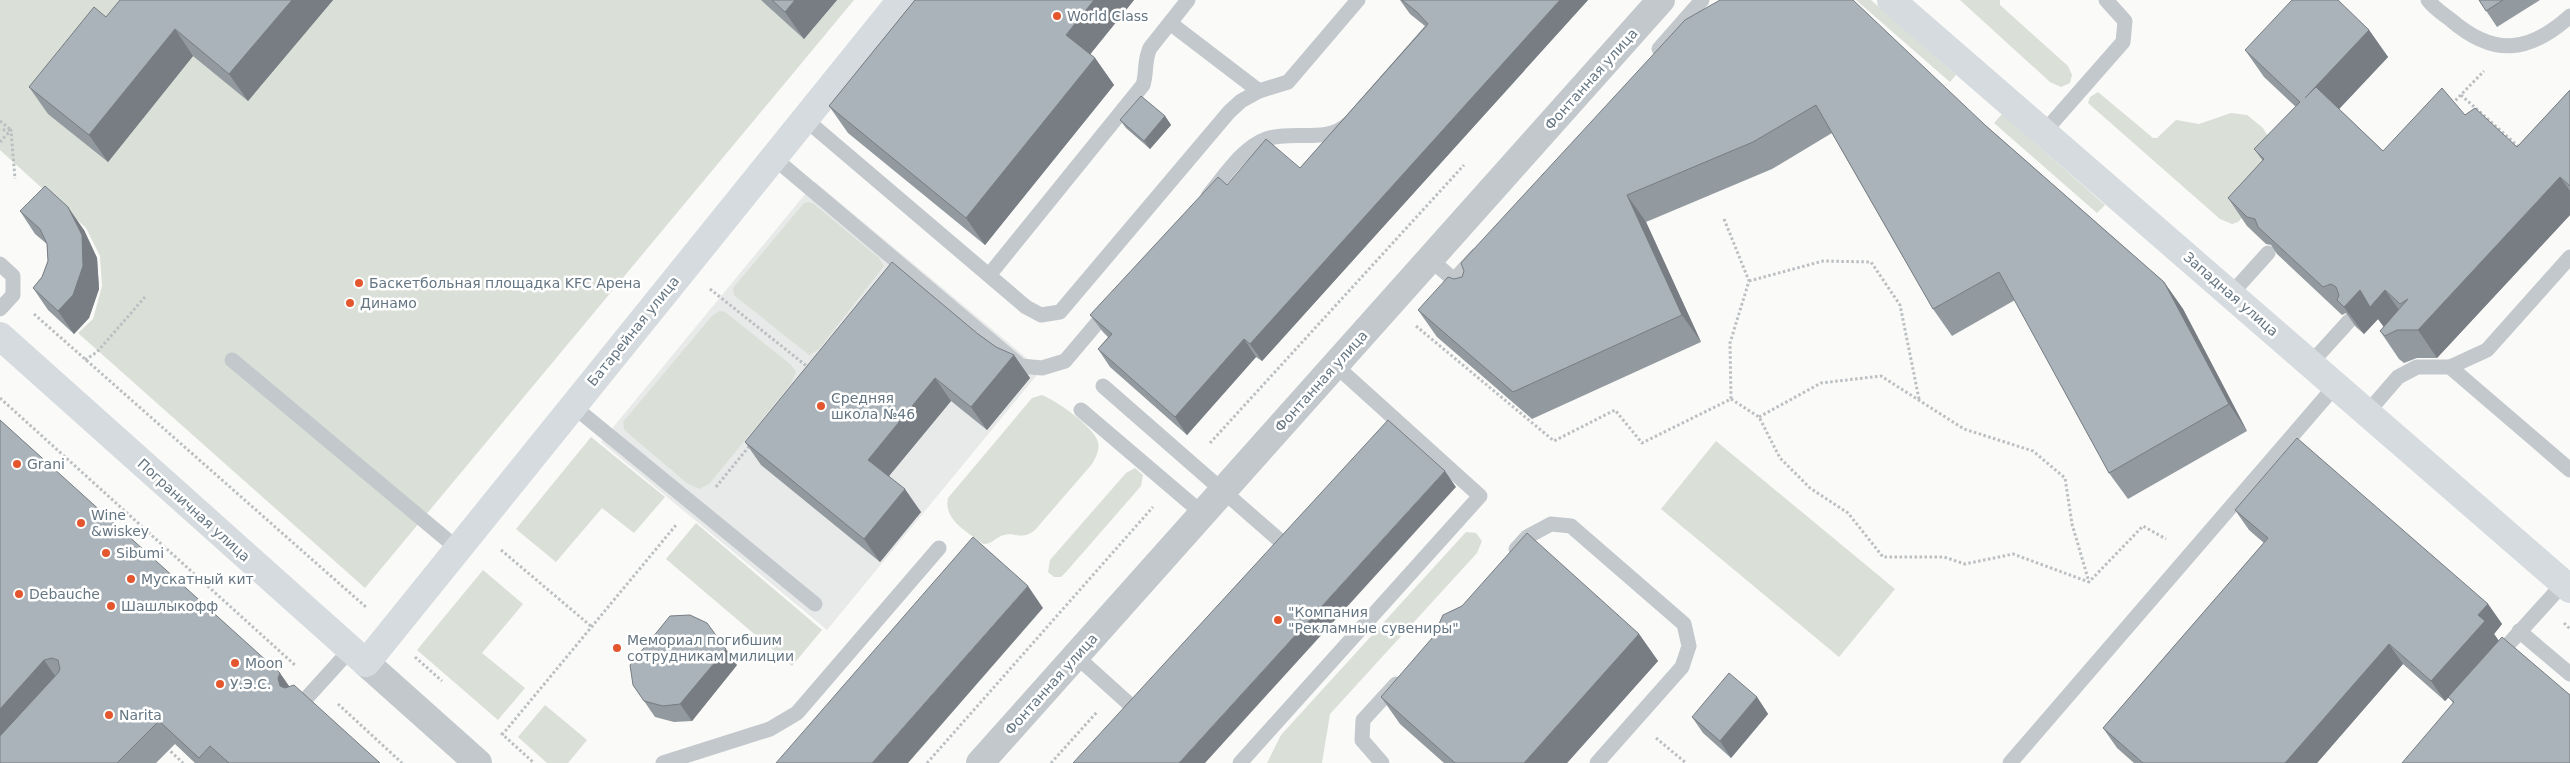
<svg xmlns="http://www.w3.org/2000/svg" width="2570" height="763" font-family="'DejaVu Sans',sans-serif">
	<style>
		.built { fill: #e8e9e9 }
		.green { fill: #dadfd7 }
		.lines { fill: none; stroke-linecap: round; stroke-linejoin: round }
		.path { stroke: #bbbfc2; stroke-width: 3; stroke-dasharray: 2.5 2.5; stroke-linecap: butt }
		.service { stroke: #c3c8cc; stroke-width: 15 }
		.minor { stroke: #c3c8cc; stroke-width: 28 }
		.secondary { stroke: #d6dbdf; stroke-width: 28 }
		.wall { fill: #929a9f }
		.shaded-wall { fill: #777d82 }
		.building { fill: #aab3b9; stroke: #777d82 }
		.poi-dot { fill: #e4572e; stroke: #fff; stroke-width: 2 }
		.labels { text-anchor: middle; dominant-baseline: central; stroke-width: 5; stroke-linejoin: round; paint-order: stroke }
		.poi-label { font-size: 14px; fill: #657683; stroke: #fff; text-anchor: start }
		.street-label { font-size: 14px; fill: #657683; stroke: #fff }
	</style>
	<rect width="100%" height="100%" fill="#fafaf8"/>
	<polygon class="built" points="815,182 1041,370 827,630 601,442"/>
	<g class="green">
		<polygon points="0,0 854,0 365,588 78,333 93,319 102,286 100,256 86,228 0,150"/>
		<polygon points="1856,0 1871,0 1956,75 1950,82"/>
		<polygon points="1960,0 2000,0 2000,5 2068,66 2072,75 2070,83 2061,87 2050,82"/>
		<polygon points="2098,92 2153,138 2157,138 2176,120 2199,124 2231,113 2247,115 2263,128 2274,146 2264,195 2238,222 2232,224 2220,219 2088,103 2090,97"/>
		<polygon points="2002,114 2105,205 2097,213 1994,123"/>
		<polygon points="809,202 814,204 879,258 884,266 819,349 809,355 734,295 733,288 804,203"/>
		<polygon points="719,311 725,312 791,365 796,372 791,384 709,484 699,489 687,483 629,434 624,429 623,422 712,316"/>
		<path d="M1042 395C1057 401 1094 427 1098 442 1100 450 1096 457 1092 464L1035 530C1020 542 1015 530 1001 536 994 539 992 544 983 544 968 532 943 520 948 498L1032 398Z"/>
		<polygon points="591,437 665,497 634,533 602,508 556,562 516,529"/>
		<polygon points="1716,441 1895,589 1839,657 1661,509"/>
		<polygon points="1135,468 1143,475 1141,486 1066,572 1061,577 1054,577 1048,572 1050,560 1126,473"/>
		<polygon points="696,523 822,630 792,666 666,559"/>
		<polygon points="1466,532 1476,533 1482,541 1477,553 1330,714 1322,763 1267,763 1281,735"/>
		<polygon points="483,570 523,604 482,653 525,688 498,720 417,650"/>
		<polygon points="545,705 587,740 568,763 547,763 518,737"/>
	</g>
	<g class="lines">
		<g class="path">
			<polyline points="2461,95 2520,148"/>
			<polyline points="2452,104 2484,71"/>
			<polyline points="0,121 11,130 0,130"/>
			<polyline points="0,142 11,130 15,179"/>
			<polyline points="1724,219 1749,281 1730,343 1731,399"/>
			<polyline points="1749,281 1823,261 1871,262 1900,305 1919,399"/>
			<polyline points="710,289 809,368"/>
			<polyline points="34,314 367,608"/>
			<polyline points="1416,326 1554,441 1615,410 1642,443 1731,399 1759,417 1780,458 1810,488 1848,513 1883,557 1944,557 1965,564 2013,554 2089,582 2143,526 2166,539"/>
			<polyline points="85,360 97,352 145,297"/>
			<polyline points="0,398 296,666"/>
			<polyline points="1759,417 1821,383 1881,376 1964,429 2033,451 2065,478 2072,524 2089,582"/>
			<polyline points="1210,443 1464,165"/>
			<polyline points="716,487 751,444"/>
			<polyline points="501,550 592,627"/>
			<polyline points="2564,623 2570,629"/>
			<polyline points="415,657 442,681"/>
			<polyline points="338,704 402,763"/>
			<polyline points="501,733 534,763"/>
			<polyline points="502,735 676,525"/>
			<polyline points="1656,738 1686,763"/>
			<polyline points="167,748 183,763"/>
			<polyline points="927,763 1153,507"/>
			<polyline points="1051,763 1097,712"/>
		</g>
		<g class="service">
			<path d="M2428 0C2434 8 2443 14 2451 20 2494 57 2529 53 2570 16"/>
			<polyline points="1170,23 1259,91"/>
			<polyline points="1659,49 1702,0"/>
			<polyline points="805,119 1026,307 1041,315 1060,312 1229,112 1241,101 1259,91 1288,82 1358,0"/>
			<polyline points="2044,132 2123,42 2125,21 2106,0"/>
			<polyline points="774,158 1021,366 1042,368 1065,361 1109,309"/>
			<path d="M1208 196C1224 177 1242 148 1266 139 1292 130 1326 144 1348 124"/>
			<polyline points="1430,259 1461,286"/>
			<polyline points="0,264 13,276 13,295 0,309"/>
			<path d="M990 274 1143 85C1147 72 1144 60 1150 48L1188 0"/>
			<polyline points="1454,280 1477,255"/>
			<polyline points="2231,294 2268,253"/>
			<polyline points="232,360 458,549"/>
			<polyline points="2311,363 2349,321"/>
			<polyline points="2450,367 2570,470"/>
			<polyline points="1103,386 1278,539"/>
			<polyline points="573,406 815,604"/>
			<polyline points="1081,410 1203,514"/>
			<polyline points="2367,413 2398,377 2417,367 2450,367 2487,350 2570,257"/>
			<polyline points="1516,549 1527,537 1551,524 1571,526 1684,624 1689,646 1682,667 1597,763"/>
			<polyline points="2519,631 2570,674"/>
			<polyline points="1076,656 1127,702"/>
			<polyline points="2496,658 2564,583"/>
			<polyline points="303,702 351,649"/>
			<polyline points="663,763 770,729 797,713 939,548"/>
			<polyline points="1240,763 1480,496 1335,365"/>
			<polyline points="1382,763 1362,740 1363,720 1396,684"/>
			<polyline points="2010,763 2336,385"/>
		</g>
		<g class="minor">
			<polyline points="366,663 478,763"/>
			<polyline points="980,763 1661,0"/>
		</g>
		<g class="secondary">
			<polyline points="1891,0 2570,589"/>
			<polyline points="0,336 366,663 901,0"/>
		</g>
	</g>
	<g class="wall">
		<polygon points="333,0 248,101 193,56 108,162 48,114 29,87 106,17"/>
		<polygon points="761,0 837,0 804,39"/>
		<polygon points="915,0 1134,0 1090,54 1095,58 1114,85 985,245 848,133 829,106"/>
		<polygon points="1400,0 1588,0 1262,361 1256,357 1187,435 1110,367 1098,349 1108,337 1103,332 1090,315 1227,185 1300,168 1425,26 1410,14"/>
		<polygon points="2479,0 2540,0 2497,27"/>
		<polygon points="1685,20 1985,125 2164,282 2183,309 2247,431 2128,499 2109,473 2015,300 1952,336 1933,309 1832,133 1772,169 1646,222 1701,342 1532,419 1437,337 1418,310 1454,279 1462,277"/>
		<polygon points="2369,30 2388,57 2339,109 2383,151 2465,115 2517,147 2570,90 2570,215 2437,358 2417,358 2404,363 2399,359 2380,331 2384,327 2378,319 2364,334 2356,327 2346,313 2342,315 2277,254 2271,245 2266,244 2247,226 2228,198 2263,161 2254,149 2296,107 2264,77 2245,50"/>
		<polygon points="1165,116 1171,125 1150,149 1126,128 1120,120"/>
		<polygon points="20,211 84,230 97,258 99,289 89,318 74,334 48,310 33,288 42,277 48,261 47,244 35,234"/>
		<polygon points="978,334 996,347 1014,355 1030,378 987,430 951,401 889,476 921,512 880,562 761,465 745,442"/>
		<polygon points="0,420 290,687 380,763 195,763 175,744 156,763 0,763"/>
		<polygon points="2235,510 2488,604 2502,624 2494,634 2499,641 2453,703 2449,697 2445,701 2403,664 2317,763 2134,763 2117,748 2103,728 2264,543 2249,530"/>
		<polygon points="1639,634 1658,661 1567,763 1444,763 1400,724 1381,697"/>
		<polygon points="737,665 692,721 674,722 655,717 633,685"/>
		<polygon points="1757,697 1768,714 1731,758 1703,733 1692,717"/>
	</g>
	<g class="shaded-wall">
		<polygon points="292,0 333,0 248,101 229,74"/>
		<polygon points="795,0 837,0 804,39 785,12"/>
		<polygon points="1094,0 1134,0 1084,62 1066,35"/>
		<polygon points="1560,0 1588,0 1262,361 1250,344"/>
		<polygon points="175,29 193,56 108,162 89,135"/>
		<polygon points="2369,30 2388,57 2324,125 2305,98"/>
		<polygon points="1095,58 1114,85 985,245 966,218"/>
		<polygon points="1165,116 1171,125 1150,149 1144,141"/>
		<polygon points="2560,177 2570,191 2570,215 2437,358 2418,330"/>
		<polygon points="1627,195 1646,222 1701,342 1682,315"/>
		<polygon points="68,207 84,230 97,258 99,289 89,318 74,334 58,311"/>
		<polygon points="2164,282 2183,309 2247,431 2229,404"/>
		<polygon points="2360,290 2385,290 2404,317 2389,334 2378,319 2364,334 2344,307"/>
		<polygon points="1244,339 1256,357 1187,435 1175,417"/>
		<polygon points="1014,355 1030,378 987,430 971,407"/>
		<polygon points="935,378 951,401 884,482 868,460"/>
		<polygon points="1445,471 1456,487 1205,763 1179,763"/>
		<polygon points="905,489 921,512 880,562 864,539"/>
		<polygon points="1028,586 1043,608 908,763 872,763"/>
		<polygon points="2488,604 2502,624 2494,634 2499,641 2445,701 2431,681 2478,615"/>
		<polygon points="1639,634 1658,661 1567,763 1524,763"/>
		<polygon points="2389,644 2403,664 2317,763 2285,763"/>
		<polygon points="726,649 737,665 692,721 680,704"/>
		<polygon points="44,660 60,683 0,749 0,709"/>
		<polygon points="280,673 296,696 280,686 278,678"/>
		<polygon points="1757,697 1768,714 1731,758 1720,741"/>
	</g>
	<g class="building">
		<polygon points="120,0 292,0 229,74 175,29 89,135 29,87 94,7 106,17"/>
		<polygon points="772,0 795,0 785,12"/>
		<polygon points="915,0 1094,0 1066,35 1095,58 966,218 829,106"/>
		<polygon points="1402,0 1560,0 1250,344 1244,339 1175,417 1098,349 1112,334 1090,315 1218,177 1227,185 1266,139 1300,168 1428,24 1417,12"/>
		<polygon points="1720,0 1853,0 1985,125 2164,282 2229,404 2109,473 1999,272 1933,309 1816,105 1753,142 1627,195 1682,315 1513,392 1418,310 1448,277 1454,279 1462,277 1464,271 1461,263 1685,20"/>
		<polygon points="2292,0 2338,0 2369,30 2305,98 2316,87 2383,151 2442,88 2465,115 2475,108 2517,147 2570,90 2570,186 2560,177 2418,330 2397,330 2385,336 2380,331 2408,299 2400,304 2385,290 2370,307 2360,290 2344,307 2337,300 2339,295 2336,287 2331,284 2323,287 2258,227 2255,219 2247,217 2228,198 2264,159 2254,149 2300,102 2245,50"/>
		<polygon points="2479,0 2503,0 2486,11"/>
		<polygon points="1141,96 1165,116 1144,141 1120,120"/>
		<polygon points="45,186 68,207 82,235 83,266 73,295 58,311 33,288 42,277 48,261 47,244 40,229 20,211"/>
		<polygon points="892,262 978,334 996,347 1014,355 971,407 935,378 868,460 905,489 864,539 745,442"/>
		<polygon points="0,420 280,673 278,678 280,686 285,688 294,685 380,763 229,763 210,746 199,758 159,721 117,763 0,763 0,736 58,673 60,669 58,660 52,658 44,660 0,709"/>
		<polygon points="1388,420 1445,471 1179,763 1073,763"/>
		<polygon points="2297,438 2488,604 2478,615 2485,621 2431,681 2389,644 2285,763 2143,763 2103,728 2268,538 2235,510"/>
		<polygon points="1527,533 1639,634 1524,763 1455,763 1381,697 1433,637 1443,615 1462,606"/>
		<polygon points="973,537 1028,586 872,763 776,763"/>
		<polygon points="690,615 707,623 726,649 680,704 663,706 644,701 633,685 630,665 670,616"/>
		<polygon points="2502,637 2570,695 2570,763 2402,763 2454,702 2448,697"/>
		<polygon points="1729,673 1757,697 1720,741 1692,717"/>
	</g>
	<g class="poi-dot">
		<circle cx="1057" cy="16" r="5"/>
		<circle cx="359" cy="283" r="5"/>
		<circle cx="350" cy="303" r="5"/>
		<circle cx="821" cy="406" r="5"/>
		<circle cx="17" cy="464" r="5"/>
		<circle cx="81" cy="523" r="5"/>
		<circle cx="106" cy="553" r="5"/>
		<circle cx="131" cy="579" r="5"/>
		<circle cx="19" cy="594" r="5"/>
		<circle cx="111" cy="606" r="5"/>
		<circle cx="1278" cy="620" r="5"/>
		<circle cx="617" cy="648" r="5"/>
		<circle cx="235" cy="663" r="5"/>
		<circle cx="220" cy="684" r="5"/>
		<circle cx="109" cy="715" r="5"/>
	</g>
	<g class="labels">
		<g class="poi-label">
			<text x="1067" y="16">World Class</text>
			<text x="369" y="283">Баскетбольная площадка KFC Арена</text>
			<text x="360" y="303">Динамо</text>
			<text x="831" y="398">Средняя<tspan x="831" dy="16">школа №46</tspan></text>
			<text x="27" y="464">Grani</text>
			<text x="91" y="515">Wine<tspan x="91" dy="16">&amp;wiskey</tspan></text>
			<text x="116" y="553">Sibumi</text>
			<text x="141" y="579">Мускатный кит</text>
			<text x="29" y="594">Debauche</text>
			<text x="121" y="606">Шашлыкофф</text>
			<text x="1288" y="612">"Компания<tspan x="1288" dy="16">"Рекламные сувениры"</tspan></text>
			<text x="627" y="640">Мемориал погибшим<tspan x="627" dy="16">сотрудникам милиции</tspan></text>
			<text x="245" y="663">Moon</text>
			<text x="230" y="684">У.Э.С.</text>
			<text x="119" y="715">Narita</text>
		</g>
		<g class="street-label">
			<text transform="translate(1591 79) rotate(-48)">Фонтанная улица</text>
			<text transform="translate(2231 294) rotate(41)">Западная улица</text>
			<text transform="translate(633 331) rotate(-51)">Батарейная улица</text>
			<text transform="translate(1321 381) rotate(-48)">Фонтанная улица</text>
			<text transform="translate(194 510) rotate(42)">Пограничная улица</text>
			<text transform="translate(1051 684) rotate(-48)">Фонтанная улица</text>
		</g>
	</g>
</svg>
